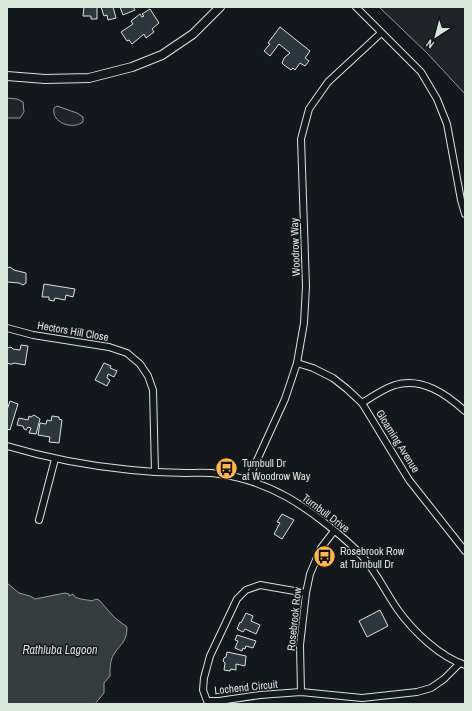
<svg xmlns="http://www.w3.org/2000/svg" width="472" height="711" font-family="'Archivo Narrow',sans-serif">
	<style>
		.green { fill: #202428; stroke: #939e99 }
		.water { fill: #363b3e; stroke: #939e99 }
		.building { fill: #2c363c; stroke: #d8e6dc }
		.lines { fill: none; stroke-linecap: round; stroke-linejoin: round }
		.street-casing { stroke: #d8e6dc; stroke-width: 8 }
		.secondary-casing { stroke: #d8e6dc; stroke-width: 10 }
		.street { stroke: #14181c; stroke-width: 6 }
		.secondary { stroke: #14181c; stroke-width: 8 }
		.labels { text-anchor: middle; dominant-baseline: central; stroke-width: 3; stroke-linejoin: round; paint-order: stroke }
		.street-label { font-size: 11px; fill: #d8e6dc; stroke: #14181c }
		.poi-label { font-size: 11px; fill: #d8e6dc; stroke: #14181c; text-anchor: start }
		.water-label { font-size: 12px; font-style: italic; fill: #d8e6dc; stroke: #14181c }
	</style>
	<rect width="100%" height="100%" fill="#14181c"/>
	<g class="green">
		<polygon points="379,7 465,7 465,94 427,53"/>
		<polygon points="7,98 17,99 23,102 24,112 20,118 7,118"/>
		<path d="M57 106 77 113 83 117V122C73 130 51 123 54 108Z"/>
	</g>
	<path class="water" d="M7 583 19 593 30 596 35 599 65 593 69 594V596L73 594C75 600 86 599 92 601L96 599 99 600 115 618 127 627C127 642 121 643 114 654 110 660 110 669 110 676L104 683V693L95 704H7Z"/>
	<g class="building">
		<polygon points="84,7 97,7 97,19 91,19 91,16 83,16"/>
		<polygon points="101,7 113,7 116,18 108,20 107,15 104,16"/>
		<polygon points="120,7 133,7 135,10 123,15"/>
		<polygon points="150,9 159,23 152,29 154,32 146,38 144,34 132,44 129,40 127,41 121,32 133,24 131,21 140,14 142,17 144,16 142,14"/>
		<polygon points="280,27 310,51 305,58 309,61 305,66 300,63 295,70 293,68 291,70 284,65 282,63 284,58 290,53 279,44 270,56 264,51 270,44 268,43"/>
		<polygon points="10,267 14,270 26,273 26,283 23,285 19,283 7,282 7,268"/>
		<polygon points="44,284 75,289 73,297 66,295 65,300 55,298 54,301 49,300 49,297 42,297"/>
		<polygon points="21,345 28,346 25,365 14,363 12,364 9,364 7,362 7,348 11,347 13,349 20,350"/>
		<polygon points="104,363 111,366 110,368 117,371 114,377 108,374 107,378 110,380 107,386 95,380"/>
		<polygon points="10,401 18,404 10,430 7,429 7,410"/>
		<polygon points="34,415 40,419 36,434 29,433 31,428 28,427 26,430 24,429 23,426 17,425 19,418 28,420 29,416 31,417"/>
		<polygon points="52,416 59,417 59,419 62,420 59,443 49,442 50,437 38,435 40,423 46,424 47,420 51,421"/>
		<polygon points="282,514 294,520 282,539 274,534 280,523 277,522"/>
		<polygon points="380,610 388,626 367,637 359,621"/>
		<polygon points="246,613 253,616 251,621 260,625 256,634 245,629 243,632 237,629 240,622 241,623"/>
		<polygon points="237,635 256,641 253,648 246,646 245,649 243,648 242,651 235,648 238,641 235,640"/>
		<polygon points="227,652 246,656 245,666 236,664 236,670 231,669 230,671 224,670 225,663 223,661 224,658 226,657"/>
	</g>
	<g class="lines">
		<defs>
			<g id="street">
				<polyline points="356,7 421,72 437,99 447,124 461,200 465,214"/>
				<polyline points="7,328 33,335 109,347 127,353 140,364 148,376 153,390 155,472"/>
				<polyline points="297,363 313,368 333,378 347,389 362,403 409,480 465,551"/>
				<path d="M362 403C373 396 383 389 395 385 422 377 446 394 465 411"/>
				<path d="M7 446C47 458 90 466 131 470 149 472 168 473 186 473 197 473 208 472 219 474 243 477 267 486 287 497 310 510 346 538 363 557 377 573 386 593 398 610 413 631 440 657 465 665"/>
				<polyline points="248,480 285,399 297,363 304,323 306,286 301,139 309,109 328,82 381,33"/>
				<polyline points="39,520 55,459"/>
				<polyline points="306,593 260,585 246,590 237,599 210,656 204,678 203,690 207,701 219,701 260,695 301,692 362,698 417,692 431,688 444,679 460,663"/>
				<polyline points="301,692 300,645 306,593 310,574 321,548 334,531"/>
			</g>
			<polyline id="secondary" points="7,76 45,79 89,78 132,67 162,55 193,34 220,7"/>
		</defs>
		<use href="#street" class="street-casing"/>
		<use href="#secondary" class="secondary-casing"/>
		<use href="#street" class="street"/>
		<use href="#secondary" class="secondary"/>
	</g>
	<defs>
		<symbol id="bus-disc" viewBox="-11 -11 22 22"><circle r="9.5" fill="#ffb74d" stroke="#14181c"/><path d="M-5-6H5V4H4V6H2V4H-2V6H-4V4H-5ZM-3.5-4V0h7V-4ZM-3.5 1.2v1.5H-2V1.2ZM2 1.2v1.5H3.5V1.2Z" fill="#111"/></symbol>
	</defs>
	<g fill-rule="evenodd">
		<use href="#bus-disc" x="214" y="456" width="25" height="25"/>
		<use href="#bus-disc" x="312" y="544" width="25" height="25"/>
	</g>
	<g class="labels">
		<g class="street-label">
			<text transform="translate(295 247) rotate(-92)">Woodrow Way</text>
			<text transform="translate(73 331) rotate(10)">Hectors Hill Close</text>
			<text transform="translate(398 441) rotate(58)">Gloaming Avenue</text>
			<text transform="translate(326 513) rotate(37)">Turnbull Drive</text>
			<text transform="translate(294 619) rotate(-84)">Rosebrook Row</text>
			<text transform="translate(246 687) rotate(-6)">Lochend Circuit</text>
		</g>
		<g class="poi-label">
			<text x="242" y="463">Turnbull Dr<tspan x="242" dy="13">at Woodrow Way</tspan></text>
			<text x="340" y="551">Rosebrook Row<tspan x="340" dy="13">at Turnbull Dr</tspan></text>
		</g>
		<g class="water-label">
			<text x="60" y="650">Rathluba Lagoon</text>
		</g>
	</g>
	<rect width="472" height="711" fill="none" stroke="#d8e6dc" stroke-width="16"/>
	<g transform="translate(436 36) rotate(216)" stroke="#14181c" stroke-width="3" paint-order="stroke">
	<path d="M0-3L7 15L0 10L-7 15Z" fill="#d8e6dc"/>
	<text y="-6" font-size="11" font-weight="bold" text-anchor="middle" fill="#d8e6dc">N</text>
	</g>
</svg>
